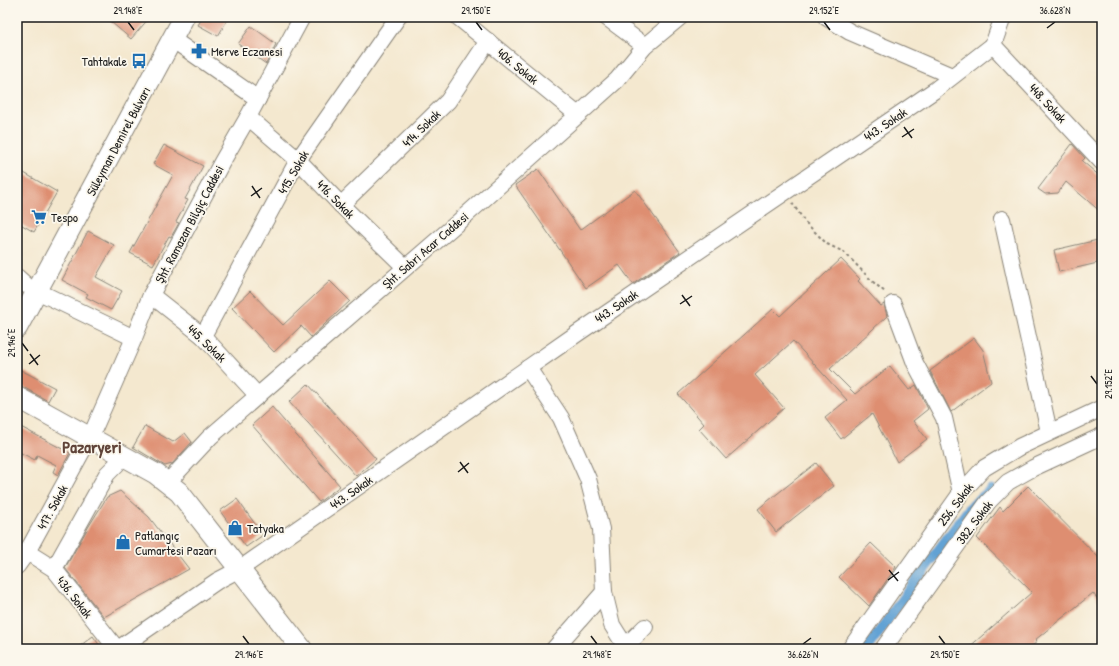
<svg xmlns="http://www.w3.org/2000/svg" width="1119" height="666" font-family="'Patrick Hand',sans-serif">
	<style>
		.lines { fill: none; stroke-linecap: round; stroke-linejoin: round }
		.canal { stroke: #62a2d4; stroke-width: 11 }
		.building { fill: #de8e71 }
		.minor-casing { stroke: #888276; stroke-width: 18 }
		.major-casing { stroke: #888276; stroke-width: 22 }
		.path { stroke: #888276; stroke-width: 2; stroke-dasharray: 3 3; stroke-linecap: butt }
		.minor { stroke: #fff; stroke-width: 16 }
		.major { stroke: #fff; stroke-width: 20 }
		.ticks { fill: none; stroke: #1c1c1c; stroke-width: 1.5 }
		.labels { text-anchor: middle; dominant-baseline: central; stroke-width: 3.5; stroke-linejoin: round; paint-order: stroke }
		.poi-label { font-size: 13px; fill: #1c1c1c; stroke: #fbf7ec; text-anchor: start }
		.street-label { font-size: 13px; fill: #1c1c1c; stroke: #fbf7ec }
		.district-label { font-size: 17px; font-weight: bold; fill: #60443a; stroke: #fbf7ec }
		.neatline { fill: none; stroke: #1c1c1c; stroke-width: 1.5 }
		.ticks-label { font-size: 10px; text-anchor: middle; fill: #1c1c1c }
	</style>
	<rect width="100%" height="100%" fill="#fbf7ec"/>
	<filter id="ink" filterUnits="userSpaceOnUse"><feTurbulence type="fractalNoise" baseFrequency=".025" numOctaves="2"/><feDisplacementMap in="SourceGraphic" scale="8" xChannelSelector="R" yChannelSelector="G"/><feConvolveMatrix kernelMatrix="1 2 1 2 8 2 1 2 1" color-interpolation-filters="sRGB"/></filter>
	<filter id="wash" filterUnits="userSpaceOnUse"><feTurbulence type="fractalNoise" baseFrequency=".012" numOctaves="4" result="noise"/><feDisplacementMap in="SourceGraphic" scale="16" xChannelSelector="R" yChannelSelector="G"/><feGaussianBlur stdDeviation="0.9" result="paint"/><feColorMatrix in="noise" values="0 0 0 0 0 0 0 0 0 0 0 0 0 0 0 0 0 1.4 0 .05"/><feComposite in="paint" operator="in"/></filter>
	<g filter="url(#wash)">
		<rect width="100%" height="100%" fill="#f4e8cf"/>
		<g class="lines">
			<polyline class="canal" points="867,649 911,587 970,508 991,490"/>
		</g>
		<g id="blocks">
			<g class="building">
				<polygon points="105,17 150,17 131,39"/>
				<polygon points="203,17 229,17 218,36 198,25"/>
				<polygon points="251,26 276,44 266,64 238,44"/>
				<polygon points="1072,144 1085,158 1082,161 1102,178 1102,213 1066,182 1058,193 1045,194 1038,189"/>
				<polygon points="164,145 203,166 185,199 188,200 176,222 179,223 171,237 169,236 153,265 130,253 173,175 153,164"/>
				<polygon points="17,169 57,192 34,232 17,222"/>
				<polygon points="538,169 580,230 635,190 680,252 633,284 619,265 586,288 515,185"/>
				<polygon points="88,231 114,245 96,277 122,291 111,310 86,297 88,294 62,280"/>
				<polygon points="1102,239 1102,262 1059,272 1054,250"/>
				<polygon points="841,259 860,279 858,281 881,306 884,304 887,316 830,369 855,394 890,366 909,390 916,385 928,409 913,421 927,439 897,462 872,414 841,439 825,418 847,400 793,341 755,375 784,408 726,459 699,429 704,424 678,394 773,309 780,316"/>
				<polygon points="330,281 350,301 311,337 301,326 274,352 232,308 250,291 283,325"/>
				<polygon points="974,338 983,350 991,382 951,412 930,371"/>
				<polygon points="17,368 55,388 48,401 23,387 17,386"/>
				<polygon points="308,384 376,459 356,476 289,402"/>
				<polygon points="272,407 340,486 319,502 252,425"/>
				<polygon points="17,425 70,453 58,475 53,472 56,465 37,455 35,460 17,451"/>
				<polygon points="145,426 173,442 185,433 192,442 172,464 165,466 133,447"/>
				<polygon points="816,463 834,486 776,532 758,509"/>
				<polygon points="1028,486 1102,561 1102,605 1093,593 1035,640 1037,642 1028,649 967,649 1032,592 977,538 1000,507 1003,511"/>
				<polygon points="120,491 149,517 189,569 104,617 65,568 89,526 107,497"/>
				<polygon points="237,499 263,535 246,547 220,511"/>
				<polygon points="871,543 896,567 869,606 839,577"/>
				<polygon points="93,636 102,649 76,649"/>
			</g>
		</g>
	</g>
	<g filter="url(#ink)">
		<use href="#blocks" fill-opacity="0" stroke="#888276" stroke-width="1"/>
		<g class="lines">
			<defs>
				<g id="minor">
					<polyline points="458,17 578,115"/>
					<polyline points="606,17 645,46"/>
					<polyline points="826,17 850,32 952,76"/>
					<polyline points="172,39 258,99"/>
					<polyline points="993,45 1102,162"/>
					<polyline points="993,45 1003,17"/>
					<polyline points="248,117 298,160 341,205 405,267"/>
					<polyline points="341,205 448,101 488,41"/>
					<polyline points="1002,219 1049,432"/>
					<polyline points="17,277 26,285"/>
					<polyline points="37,291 134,338"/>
					<polyline points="151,295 203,336 258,396"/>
					<polyline points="893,304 915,363 944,418 961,493"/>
					<polyline points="203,336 298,160 398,17"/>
					<polyline points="528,368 561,418 588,479 601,529 604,592 612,625 624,644 632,640 645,627"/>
					<polyline points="90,438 134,338 151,295 222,162 248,117 302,17"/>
					<polyline points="168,482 210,437 456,224 578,115 617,80 645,46 680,17"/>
					<polyline points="27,552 54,569 117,649"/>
					<polyline points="17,566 27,552 85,446"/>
					<polyline points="54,569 107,474 117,464"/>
					<polyline points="118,649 217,581 240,569 578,333 935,90 993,45"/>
					<polyline points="554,649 604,592"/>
					<polyline points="850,649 961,493 984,468 1019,447 1102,408"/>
					<polyline points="883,649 988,502 1008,482 1033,468 1102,436"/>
				</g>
				<g id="major">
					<polyline points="17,328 184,17"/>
					<polyline points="17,397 156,474 179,492 302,649"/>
				</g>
			</defs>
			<use href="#minor" class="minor-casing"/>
			<use href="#major" class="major-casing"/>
			<polyline class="path" points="792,203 806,223 827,244 844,252 872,281 886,293"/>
			<use href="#minor" class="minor"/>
			<use href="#major" class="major"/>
		</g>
	</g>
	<path class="ticks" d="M128 22 134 30M476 22 482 30M824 22 830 30M1047 28 1055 22M904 127 912 138M902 137 914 129M252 186 260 198M251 196 262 188M682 295 690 306M680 304 692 296M22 343 28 351M30 354 38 365M29 364 40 355M1091 376 1097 384M460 462 468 473M458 472 469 463M889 570 898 581M888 580 899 572M243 636 249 644M591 636 597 644M939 636 945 644M803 644 811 638"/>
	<defs>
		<symbol id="pharmacy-bare" viewBox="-9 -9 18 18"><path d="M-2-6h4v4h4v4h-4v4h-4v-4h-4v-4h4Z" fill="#1f6fb2" stroke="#fbf7ec" stroke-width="2.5" paint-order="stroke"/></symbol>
		<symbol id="bus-bare" viewBox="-9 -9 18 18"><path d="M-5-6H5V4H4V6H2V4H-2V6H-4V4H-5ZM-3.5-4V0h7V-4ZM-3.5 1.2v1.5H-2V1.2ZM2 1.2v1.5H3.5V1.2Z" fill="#1f6fb2" stroke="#fbf7ec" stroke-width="2.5" paint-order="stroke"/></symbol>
		<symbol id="supermarket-bare" viewBox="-9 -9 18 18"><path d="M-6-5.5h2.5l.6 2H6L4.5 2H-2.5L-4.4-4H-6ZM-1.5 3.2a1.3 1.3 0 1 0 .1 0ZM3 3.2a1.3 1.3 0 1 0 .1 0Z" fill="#1f6fb2" stroke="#fbf7ec" stroke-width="2.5" paint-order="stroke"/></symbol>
		<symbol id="shop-bare" viewBox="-9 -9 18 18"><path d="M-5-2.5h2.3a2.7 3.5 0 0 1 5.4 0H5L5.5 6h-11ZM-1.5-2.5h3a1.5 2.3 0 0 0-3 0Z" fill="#1f6fb2" stroke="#fbf7ec" stroke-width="2.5" paint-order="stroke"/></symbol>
	</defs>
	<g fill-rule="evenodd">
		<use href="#pharmacy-bare" x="188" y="40" width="22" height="22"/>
		<use href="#bus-bare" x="128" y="50" width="22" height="22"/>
		<use href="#supermarket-bare" x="28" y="206" width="22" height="22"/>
		<use href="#shop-bare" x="224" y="517" width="22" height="22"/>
		<use href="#shop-bare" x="112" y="531" width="22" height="22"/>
	</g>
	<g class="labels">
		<g class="poi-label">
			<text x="211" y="51">Merve Eczanesi</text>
			<text x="127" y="61" text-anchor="end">Tahtakale</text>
			<text x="51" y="217">Tespo</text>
			<text x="247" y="528">Tatyaka</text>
			<text x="135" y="535">Patlangıç<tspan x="135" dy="15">Cumartesi Pazarı</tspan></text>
		</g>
		<g class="street-label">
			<text transform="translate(518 66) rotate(39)">406. Sokak</text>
			<text transform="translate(1048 103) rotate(47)">448. Sokak</text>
			<text transform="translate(885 124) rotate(-34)">443. Sokak</text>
			<text transform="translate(421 128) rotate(-44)">414. Sokak</text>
			<text transform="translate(118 141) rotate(-62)">Süleyman Demirel Bulvarı</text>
			<text transform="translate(293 172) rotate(-60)">415. Sokak</text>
			<text transform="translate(336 199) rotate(46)">416. Sokak</text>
			<text transform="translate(189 224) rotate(-62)">Şht. Ramazan Bilgiç Caddesi</text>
			<text transform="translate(425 250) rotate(-41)">Şht. Sabri Acar Caddesi</text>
			<text transform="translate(616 306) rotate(-34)">443. Sokak</text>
			<text transform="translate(207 343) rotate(44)">445. Sokak</text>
			<text transform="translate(351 492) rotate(-35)">443. Sokak</text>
			<text transform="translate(955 504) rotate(-53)">256. Sokak</text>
			<text transform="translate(52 507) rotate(-61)">417. Sokak</text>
			<text transform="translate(974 522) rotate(-53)">382. Sokak</text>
			<text transform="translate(75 597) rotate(52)">436. Sokak</text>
		</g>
		<g class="district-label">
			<text x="92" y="446">Pazaryeri</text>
		</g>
	</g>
	<rect width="1119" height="666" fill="none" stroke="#fbf7ec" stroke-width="44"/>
	<rect x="22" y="22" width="1075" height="622" class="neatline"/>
	<g class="ticks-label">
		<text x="128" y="14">29.148°E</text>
		<text x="476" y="14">29.150°E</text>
		<text x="824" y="14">29.152°E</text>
		<text x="1055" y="14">36.628°N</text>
		<text transform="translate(11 343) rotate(-90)" y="4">29.146°E</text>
		<text transform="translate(1108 384) rotate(-90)" y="4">29.152°E</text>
		<text x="249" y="658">29.146°E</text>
		<text x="597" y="658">29.148°E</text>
		<text x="803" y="658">36.626°N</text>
		<text x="945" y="658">29.150°E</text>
	</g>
</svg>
